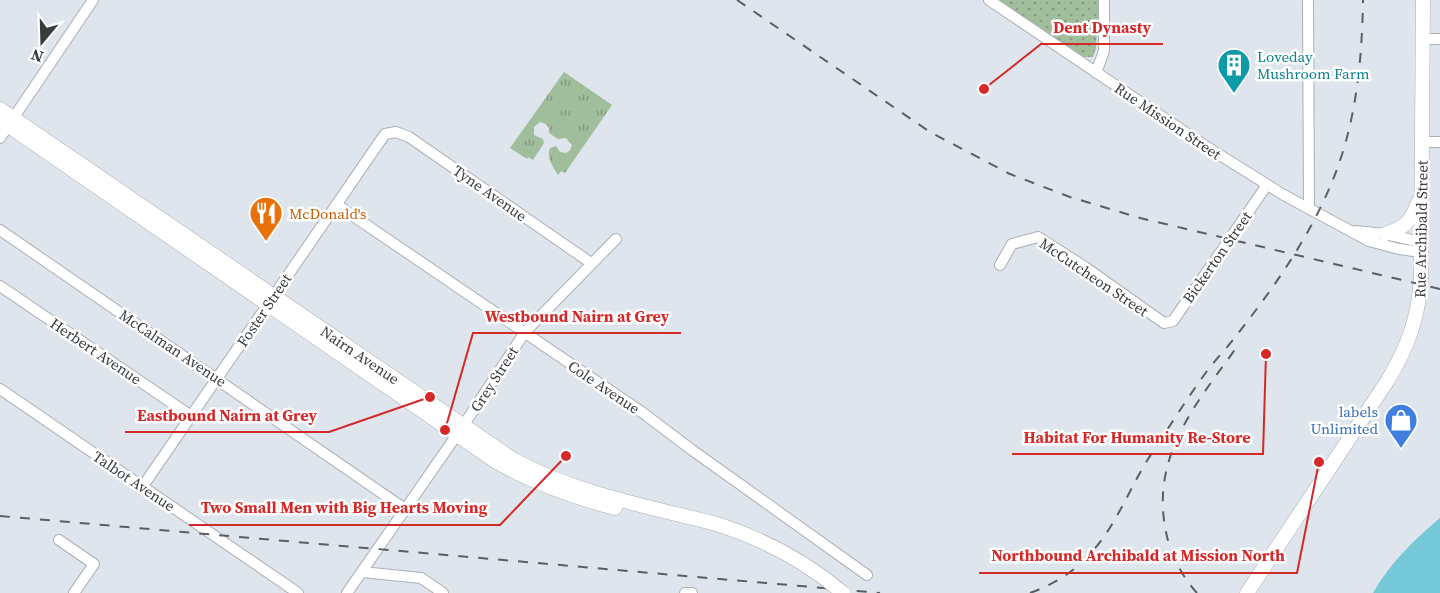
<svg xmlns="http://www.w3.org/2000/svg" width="1440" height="593" font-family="'Source Serif 4',serif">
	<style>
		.grass { fill: url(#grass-tufts) }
		.park { fill: url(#park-dots) }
		.water { fill: #75c9d7 }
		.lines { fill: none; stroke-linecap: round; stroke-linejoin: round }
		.minor-casing { stroke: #a9b0b6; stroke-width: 12 }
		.major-casing { stroke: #a9b0b6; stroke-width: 15 }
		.minor { stroke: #fff; stroke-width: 10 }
		.major { stroke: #fff; stroke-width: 14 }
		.rail { stroke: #5b5f63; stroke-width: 2; stroke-dasharray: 10 10; stroke-linecap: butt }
		.major-bridge-casing { stroke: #a9b0b6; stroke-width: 15; stroke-linecap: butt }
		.major-bridge { stroke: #fff; stroke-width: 14 }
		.labels { text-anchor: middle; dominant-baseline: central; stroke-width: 5; stroke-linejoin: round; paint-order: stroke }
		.culture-label { font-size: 15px; fill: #0d838f; stroke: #fff; text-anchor: start }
		.street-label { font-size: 15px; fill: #383b3e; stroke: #fff }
		.food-label { font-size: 15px; fill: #c56008; stroke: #fff; text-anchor: start }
		.shop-label { font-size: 15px; fill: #366cbe; stroke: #fff; text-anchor: end }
		.leader { fill: none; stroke: #d62828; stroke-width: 2 }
		.callout-dot { fill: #d62828; stroke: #fff; stroke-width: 2 }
		.callout-label { font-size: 16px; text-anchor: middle; font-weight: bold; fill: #d62828; stroke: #fff; stroke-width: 5; stroke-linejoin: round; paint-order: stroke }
	</style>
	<defs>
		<pattern id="grass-tufts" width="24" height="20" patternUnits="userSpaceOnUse" patternTransform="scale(1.5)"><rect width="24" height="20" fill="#a0bd9c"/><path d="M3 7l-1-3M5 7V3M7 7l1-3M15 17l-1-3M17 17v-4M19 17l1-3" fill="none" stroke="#839b81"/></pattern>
		<pattern id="park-dots" width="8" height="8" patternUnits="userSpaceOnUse" patternTransform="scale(1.5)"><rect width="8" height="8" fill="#a0bd9c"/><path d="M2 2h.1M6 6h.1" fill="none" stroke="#839b81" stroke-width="1.8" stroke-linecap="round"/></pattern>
	</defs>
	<rect width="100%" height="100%" fill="#dee5ec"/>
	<path class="grass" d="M564 72 612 105 565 173 561 171 558 175C553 167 546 157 550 148L556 146 560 152 566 153 570 150 572 145 566 138 558 139 549 133V128L546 124 540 122 534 127V135L543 139 544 143 533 160 528 157 527 159 510 148Z"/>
	<polygon class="park" points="999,0 1099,0 1096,48 1093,57 1084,57"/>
	<path class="water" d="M1440 518V593H1373C1389 564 1415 539 1440 518Z"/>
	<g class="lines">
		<defs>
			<g id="minor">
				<polyline points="989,0 1204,145 1282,194 1369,241 1399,249 1421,252"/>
				<polyline points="1308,0 1309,209"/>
				<polyline points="1423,39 1440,39"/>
				<polyline points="1096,73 1104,51 1104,0"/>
				<polyline points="0,138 93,0"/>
				<polyline points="1423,142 1440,142"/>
				<polyline points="337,205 643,413 692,450 867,575"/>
				<polyline points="0,230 405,509"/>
				<polyline points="1356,231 1385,234 1421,242"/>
				<polyline points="1000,265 1012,244 1038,237 1085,267 1164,323 1173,321 1184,305 1267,185"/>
				<polyline points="0,286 191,416"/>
				<polyline points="0,389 298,593"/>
				<polyline points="143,486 385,134 396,132 409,137 591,263"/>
				<polyline points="59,540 94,564 74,593"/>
				<polyline points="362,572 421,578 443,593"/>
				<polyline points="347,593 463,426 525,332 616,239"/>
				<polyline points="685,593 692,593"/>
			</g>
			<g id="major">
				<path d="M0 109 514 460C576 493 645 506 713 523"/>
				<path d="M0 120 495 461C533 483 572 497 615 508"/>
				<path d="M1385 234C1407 227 1410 222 1419 201"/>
				<path d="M1247 593 1388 380C1408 347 1419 316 1421 277L1423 0"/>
			</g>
		</defs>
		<use href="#minor" class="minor-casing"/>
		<use href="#major" class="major-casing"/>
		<use href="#minor" class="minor"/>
		<use href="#major" class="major"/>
		<g class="rail">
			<polyline points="737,0 930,132 1010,174 1070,197 1140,218 1440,289"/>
			<polyline points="0,516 880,593"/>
			<path d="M1030 593C1054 584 1073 573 1090 554 1118 524 1131 483 1154 450 1171 424 1188 397 1207 371 1216 359 1227 348 1236 336 1273 289 1309 238 1332 182 1356 124 1362 62 1363 0"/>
			<path d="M1197 593C1182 577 1170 553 1166 532 1150 455 1197 403 1239 344"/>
		</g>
		<defs>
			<path id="major-bridge" d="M713 523C762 538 804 560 843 593"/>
		</defs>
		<use href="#major-bridge" class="major-bridge-casing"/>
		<use href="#major-bridge" class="major-bridge"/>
	</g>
	<defs>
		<symbol id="building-pin" viewBox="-11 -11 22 30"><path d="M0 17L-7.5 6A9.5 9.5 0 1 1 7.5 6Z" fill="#0f9aa8" stroke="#fff"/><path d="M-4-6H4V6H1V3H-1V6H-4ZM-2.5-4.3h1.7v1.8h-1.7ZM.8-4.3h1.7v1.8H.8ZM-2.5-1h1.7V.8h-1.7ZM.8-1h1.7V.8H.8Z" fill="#fff"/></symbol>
		<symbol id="restaurant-pin" viewBox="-11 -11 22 30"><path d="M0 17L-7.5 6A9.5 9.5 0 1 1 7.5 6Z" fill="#e8710a" stroke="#fff"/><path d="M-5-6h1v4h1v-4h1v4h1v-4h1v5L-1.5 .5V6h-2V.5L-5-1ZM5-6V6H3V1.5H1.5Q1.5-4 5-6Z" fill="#fff"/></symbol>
		<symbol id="shop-pin" viewBox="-11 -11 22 30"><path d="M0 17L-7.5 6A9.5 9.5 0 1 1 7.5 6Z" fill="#3f7fe0" stroke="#fff"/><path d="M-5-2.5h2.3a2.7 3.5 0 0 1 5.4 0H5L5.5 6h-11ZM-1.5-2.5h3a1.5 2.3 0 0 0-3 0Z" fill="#fff"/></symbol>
	</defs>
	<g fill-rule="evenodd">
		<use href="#building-pin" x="1215" y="46" width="38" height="52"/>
		<use href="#restaurant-pin" x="247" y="194" width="38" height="52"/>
		<use href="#shop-pin" x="1382" y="401" width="38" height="52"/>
	</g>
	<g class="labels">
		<g class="culture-label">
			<text x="1257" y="56">Loveday<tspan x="1257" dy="17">Mushroom Farm</tspan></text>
		</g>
		<g class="street-label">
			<text transform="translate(1168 121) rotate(34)">Rue Mission Street</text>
			<text transform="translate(490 193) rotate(35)">Tyne Avenue</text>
			<text transform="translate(1421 229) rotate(-89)">Rue Archibald Street</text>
			<text transform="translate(1217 257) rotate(-55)">Bickerton Street</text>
			<text transform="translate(1094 277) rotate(34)">McCutcheon Street</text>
			<text transform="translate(264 310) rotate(-56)">Foster Street</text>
			<text transform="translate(173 348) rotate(34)">McCalman Avenue</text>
			<text transform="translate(96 351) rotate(34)">Herbert Avenue</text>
			<text transform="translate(360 355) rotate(34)">Nairn Avenue</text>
			<text transform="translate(494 379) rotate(-57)">Grey Street</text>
			<text transform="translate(604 387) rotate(34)">Cole Avenue</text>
			<text transform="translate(134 481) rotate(34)">Talbot Avenue</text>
		</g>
		<g class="food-label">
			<text x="289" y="213">McDonald's</text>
		</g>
		<g class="shop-label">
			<text x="1378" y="411">labels<tspan x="1378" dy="17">Unlimited</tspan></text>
		</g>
	</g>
	<path class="leader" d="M984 89L1041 44H1163M445 430L473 333H681M430 397L329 432H125M1266 354L1263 454H1012M566 456L500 525H189M1319 462L1297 573H979"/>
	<g class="callout-dot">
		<circle cx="984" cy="89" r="6"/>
		<circle cx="445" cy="430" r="6"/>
		<circle cx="430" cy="397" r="6"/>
		<circle cx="1266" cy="354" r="6"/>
		<circle cx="566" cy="456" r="6"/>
		<circle cx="1319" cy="462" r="6"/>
	</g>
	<g class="callout-label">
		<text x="1102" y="33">Dent Dynasty</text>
		<text x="577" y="322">Westbound Nairn at Grey</text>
		<text x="227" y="421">Eastbound Nairn at Grey</text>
		<text x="1137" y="443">Habitat For Humanity Re-Store</text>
		<text x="344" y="513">Two Small Men with Big Hearts Moving</text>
		<text x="1138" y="561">Northbound Archibald at Mission North</text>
	</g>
	<g transform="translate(42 42) rotate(199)" stroke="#ffffff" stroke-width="4.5" paint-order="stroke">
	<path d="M0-4.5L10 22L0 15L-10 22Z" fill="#383b3e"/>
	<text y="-9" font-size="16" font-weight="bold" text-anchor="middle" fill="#383b3e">N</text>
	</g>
</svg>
